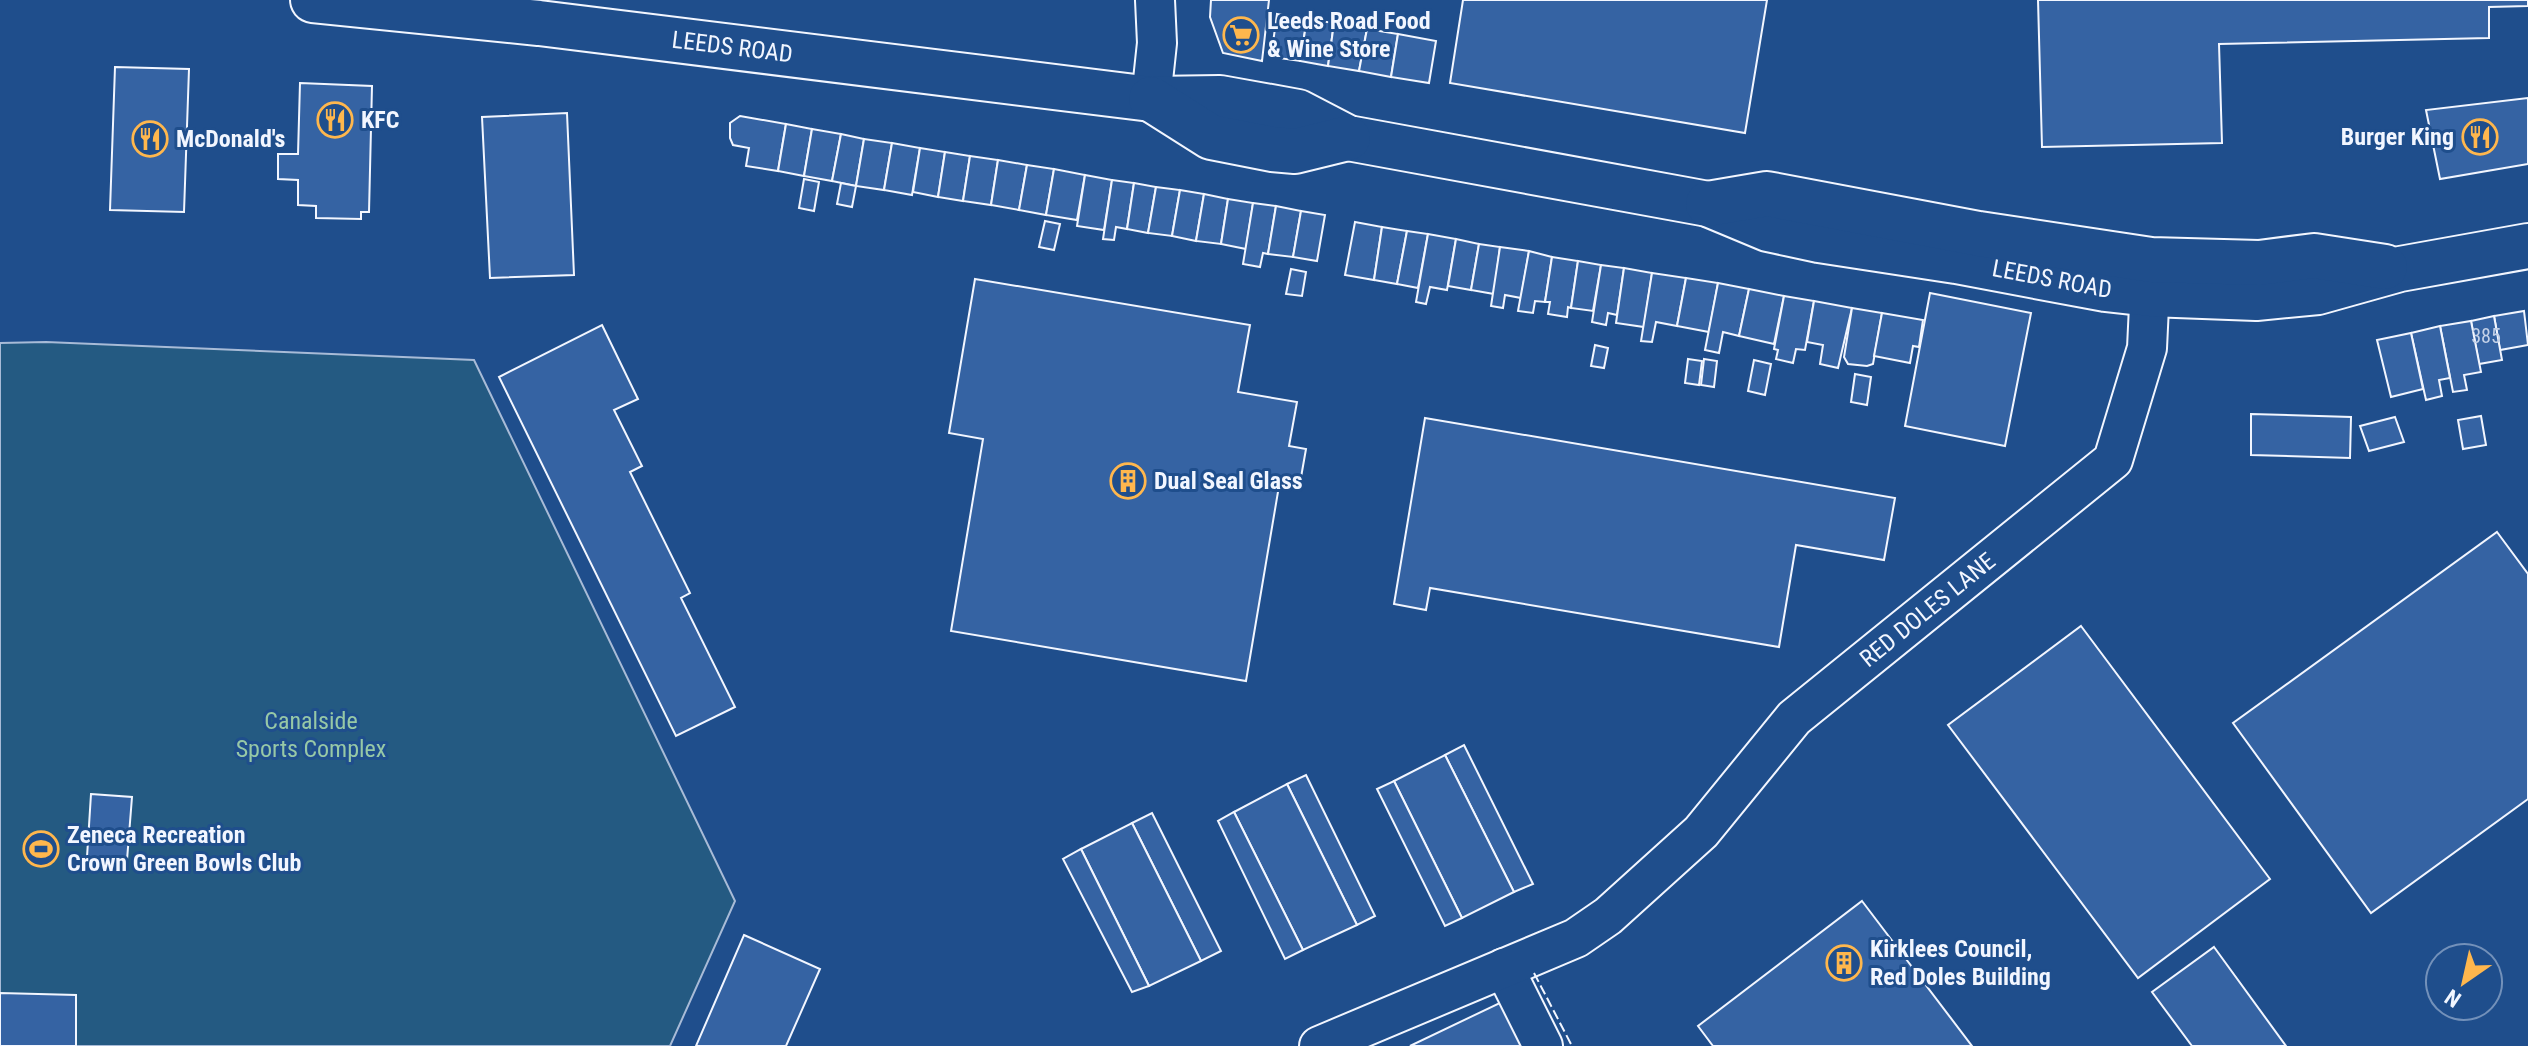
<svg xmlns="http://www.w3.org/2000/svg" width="2528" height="1046" font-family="'Roboto Condensed',sans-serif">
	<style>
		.green { fill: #245a82; stroke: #a8bbd7; stroke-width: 2 }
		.building { fill: #3563a3; stroke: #f2f6ff; stroke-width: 2 }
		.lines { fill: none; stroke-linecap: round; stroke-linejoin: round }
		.minor-casing { stroke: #f2f6ff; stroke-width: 42 }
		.major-casing { stroke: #f2f6ff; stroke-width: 48 }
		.minor { stroke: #1f4e8c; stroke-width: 38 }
		.major { stroke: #1f4e8c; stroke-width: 44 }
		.fence { stroke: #f2f6ff; stroke-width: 2; stroke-dasharray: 10 4; stroke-linecap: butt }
		.labels { text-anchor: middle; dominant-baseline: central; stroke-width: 6; stroke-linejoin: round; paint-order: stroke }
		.number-label { font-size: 20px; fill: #c3d1e8 }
		.poi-label { font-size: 24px; font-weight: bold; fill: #f2f6ff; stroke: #1f4e8c; text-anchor: start }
		.street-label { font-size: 24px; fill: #f2f6ff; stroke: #1f4e8c }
		.park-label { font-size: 24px; fill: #97c8a6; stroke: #1f4e8c }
	</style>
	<rect width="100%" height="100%" fill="#1f4e8c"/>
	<polygon class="green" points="46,342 474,360 735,901 670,1046 0,1046 0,343"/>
	<g class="building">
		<polygon points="1211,0 1269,0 1262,61 1223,53 1210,17"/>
		<polygon points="1463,0 1767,0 1745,133 1450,83"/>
		<polygon points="2038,0 2528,0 2528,6 2489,7 2489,38 2219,44 2222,143 2042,147"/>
		<polygon points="1277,14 1307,19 1300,61 1271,57"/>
		<polygon points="1307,19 1334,23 1328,66 1300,61"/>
		<polygon points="1334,23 1367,29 1359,71 1328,66"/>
		<polygon points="1367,29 1398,34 1391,77 1359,71"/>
		<polygon points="1398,34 1436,41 1429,83 1391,77"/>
		<polygon points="115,67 189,69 184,212 110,210"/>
		<polygon points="300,83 372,86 369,212 361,212 361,219 316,218 316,206 298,205 298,180 278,179 278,154 298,154"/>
		<polygon points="2528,98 2528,164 2440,179 2426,110"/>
		<polygon points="567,113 574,275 490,278 482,117"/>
		<polygon points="740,116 786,124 778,171 746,166 749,148 733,145 730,138 730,123"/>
		<polygon points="786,124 812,129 804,176 778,171"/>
		<polygon points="812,129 841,134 832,181 804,176"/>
		<polygon points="841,134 864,139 856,186 832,181"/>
		<polygon points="864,139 892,143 884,190 856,186"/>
		<polygon points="892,143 920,148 912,195 884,190"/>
		<polygon points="920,148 945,152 938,197 913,192"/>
		<polygon points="945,152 970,156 963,201 938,197"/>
		<polygon points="970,156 998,160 991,205 963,201"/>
		<polygon points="998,160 1027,165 1019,210 991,205"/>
		<polygon points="1027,165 1054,169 1046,215 1019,210"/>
		<polygon points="1054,169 1085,175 1077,220 1046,215"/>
		<polygon points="1085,175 1112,180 1104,230 1077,226"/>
		<polygon points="804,179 819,182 814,211 799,208"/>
		<polygon points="1112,180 1134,183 1127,229 1116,227 1114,240 1103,239"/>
		<polygon points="841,183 856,186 852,207 837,204"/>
		<polygon points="1134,183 1156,187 1148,233 1127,229"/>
		<polygon points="1156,187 1180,190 1172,236 1148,233"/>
		<polygon points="1180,190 1204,194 1196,241 1172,236"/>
		<polygon points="1204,194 1228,199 1221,244 1196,241"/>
		<polygon points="1228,199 1253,203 1246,249 1221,244"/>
		<polygon points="1253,203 1276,206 1268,254 1263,253 1260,267 1243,264"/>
		<polygon points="1276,206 1301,211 1293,257 1268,254"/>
		<polygon points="1301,211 1325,215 1317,261 1293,257"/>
		<polygon points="1045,221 1060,224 1054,250 1039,247"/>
		<polygon points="1355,222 1382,227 1374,280 1345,275"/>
		<polygon points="1382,227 1407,231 1397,284 1374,280"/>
		<polygon points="1407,231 1428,234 1418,288 1397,284"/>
		<polygon points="1428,234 1456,239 1447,290 1430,287 1426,304 1416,302"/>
		<polygon points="1456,239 1479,244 1471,290 1448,286"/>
		<polygon points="1479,244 1500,247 1494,294 1471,290"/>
		<polygon points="1500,247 1529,251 1521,298 1505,295 1503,308 1491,306"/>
		<polygon points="1529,251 1552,257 1545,302 1535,301 1533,313 1518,311"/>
		<polygon points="1552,257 1578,261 1571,308 1568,307 1567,317 1548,314 1550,302 1545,302"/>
		<polygon points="1578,261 1601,265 1593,311 1571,308"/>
		<polygon points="1601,265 1624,268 1617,315 1608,313 1606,325 1592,322"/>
		<polygon points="1624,268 1652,273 1644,327 1616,323"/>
		<polygon points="1291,269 1306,272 1302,296 1286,294"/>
		<polygon points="1652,273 1686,278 1677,326 1656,322 1652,342 1641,341"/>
		<polygon points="1686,278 1718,283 1709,332 1677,326"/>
		<polygon points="975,279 1250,325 1238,392 1297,402 1289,446 1306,449 1300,483 1280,480 1246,681 951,631 983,439 949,433"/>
		<polygon points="1718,283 1749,289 1739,336 1723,332 1719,353 1705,350"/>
		<polygon points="1749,289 1784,296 1774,344 1739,336"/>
		<polygon points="1930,293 2031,313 2005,446 1905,426"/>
		<polygon points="1784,296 1814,301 1805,350 1796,349 1793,363 1776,359 1778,350 1774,349"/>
		<polygon points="1814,301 1852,308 1838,368 1820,364 1823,345 1807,342"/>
		<polygon points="1852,308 1882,313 1873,364 1867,366 1848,364 1844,357"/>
		<polygon points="2524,311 2528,345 2500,350 2494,316"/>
		<polygon points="1882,313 1923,320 1919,347 1913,346 1910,363 1874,356"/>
		<polygon points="2494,316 2502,360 2479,364 2471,321"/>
		<polygon points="2471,321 2481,372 2464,375 2467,390 2453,392 2440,326"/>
		<polygon points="602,325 638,399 614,410 642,466 630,472 690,593 681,598 735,707 676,736 499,377"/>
		<polygon points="2440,326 2450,378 2439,380 2442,396 2426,400 2411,333"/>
		<polygon points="2411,333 2423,389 2391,397 2377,340"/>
		<polygon points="1595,345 1608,348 1604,368 1591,366"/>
		<polygon points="1688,359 1702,361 1699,385 1685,383"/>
		<polygon points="1704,359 1717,361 1714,387 1701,385"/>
		<polygon points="1754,360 1771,364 1765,395 1748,391"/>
		<polygon points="1855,374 1871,377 1867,405 1851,402"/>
		<polygon points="2251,414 2351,417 2350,458 2251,455"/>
		<polygon points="2481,416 2486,445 2463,449 2458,420"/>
		<polygon points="2395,417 2404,442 2369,451 2360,426"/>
		<polygon points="1425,418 1895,498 1884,560 1796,545 1779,647 1430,588 1426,610 1394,604"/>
		<polygon points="2497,532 2528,574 2528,799 2371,913 2233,723"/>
		<polygon points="2081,626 2270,879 2138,978 1948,725"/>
		<polygon points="1464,745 1533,884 1514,892 1445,755"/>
		<polygon points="1445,755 1514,892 1462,918 1394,781"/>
		<polygon points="1306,775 1375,916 1357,925 1287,784"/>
		<polygon points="1394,781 1462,918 1445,926 1377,789"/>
		<polygon points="1287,784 1357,925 1303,950 1234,812"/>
		<polygon points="91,794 132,797 127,860 87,857"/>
		<polygon points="1234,812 1303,950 1285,959 1218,821"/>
		<polygon points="1152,813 1221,951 1201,961 1132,823"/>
		<polygon points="1132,823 1201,961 1149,986 1081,849"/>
		<polygon points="1081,849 1149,986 1132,992 1063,859"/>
		<polygon points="1862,901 1972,1046 1713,1046 1698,1026"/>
		<polygon points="744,935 820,969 786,1046 696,1046"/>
		<polygon points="2214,947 2286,1046 2192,1046 2152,992"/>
		<polygon points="0,993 76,995 76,1046 0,1046"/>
		<polygon points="1506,1000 1529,1046 1410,1046"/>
	</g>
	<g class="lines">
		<defs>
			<g id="minor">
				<polyline points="1151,99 1157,43 1155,0"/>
				<polyline points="1504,968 1543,1046"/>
				<path id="s1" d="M1319 1046 1576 938 1608 916 1701 832 1794 718 2113 460 2147 348 2151 264"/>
			</g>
			<g id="major">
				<path id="s2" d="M313 0 539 23 1151 99 1220 98 1298 112 1348 138 1708 204 1768 229 1819 240 1956 261 2105 289 2150 294 2256 298 2318 292 2400 269 2528 246"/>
				<polyline points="1151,99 1211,137 1272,149 1295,151 1348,138"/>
				<polyline points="1708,204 1767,194 1979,234 2151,260 2259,263 2314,256 2385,267"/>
			</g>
		</defs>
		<use href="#minor" class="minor-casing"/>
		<use href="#major" class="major-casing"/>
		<use href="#minor" class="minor"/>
		<use href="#major" class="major"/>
		<polyline class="fence" points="1534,973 1572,1046"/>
	</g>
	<defs>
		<symbol id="supermarket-ring" viewBox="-11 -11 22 22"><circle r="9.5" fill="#1f4e8c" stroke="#ffb74d" stroke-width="1.5"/><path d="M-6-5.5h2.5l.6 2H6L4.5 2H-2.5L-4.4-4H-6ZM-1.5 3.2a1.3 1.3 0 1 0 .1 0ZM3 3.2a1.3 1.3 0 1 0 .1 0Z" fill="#ffb74d"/></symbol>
		<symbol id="restaurant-ring" viewBox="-11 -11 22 22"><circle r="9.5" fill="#1f4e8c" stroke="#ffb74d" stroke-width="1.5"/><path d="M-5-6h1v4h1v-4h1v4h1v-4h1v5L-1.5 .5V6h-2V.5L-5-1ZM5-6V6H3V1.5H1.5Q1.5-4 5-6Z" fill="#ffb74d"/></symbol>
		<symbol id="building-ring" viewBox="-11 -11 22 22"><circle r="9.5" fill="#1f4e8c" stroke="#ffb74d" stroke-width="1.5"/><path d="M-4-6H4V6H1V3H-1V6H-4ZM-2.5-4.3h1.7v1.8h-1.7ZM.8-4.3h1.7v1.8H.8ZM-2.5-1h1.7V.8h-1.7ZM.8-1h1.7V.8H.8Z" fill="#ffb74d"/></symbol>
		<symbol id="stadium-ring" viewBox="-11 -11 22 22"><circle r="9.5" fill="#1f4e8c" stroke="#ffb74d" stroke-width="1.5"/><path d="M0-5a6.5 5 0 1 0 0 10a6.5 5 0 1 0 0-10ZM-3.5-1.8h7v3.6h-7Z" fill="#ffb74d"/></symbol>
	</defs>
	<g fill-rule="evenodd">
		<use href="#supermarket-ring" x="1221" y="15" width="40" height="40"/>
		<use href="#restaurant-ring" x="315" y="100" width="40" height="40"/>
		<use href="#restaurant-ring" x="2460" y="117" width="40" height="40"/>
		<use href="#restaurant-ring" x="130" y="119" width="40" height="40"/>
		<use href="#building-ring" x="1108" y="461" width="40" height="40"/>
		<use href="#stadium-ring" x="21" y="829" width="40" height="40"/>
		<use href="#building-ring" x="1824" y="943" width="40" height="40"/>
	</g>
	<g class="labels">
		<g class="number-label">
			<text x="2486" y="336">385</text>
		</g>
		<g class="poi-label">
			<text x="1267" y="21">Leeds Road Food<tspan x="1267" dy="28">&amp; Wine Store</tspan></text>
			<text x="361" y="120">KFC</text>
			<text x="2454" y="137" text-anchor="end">Burger King</text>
			<text x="176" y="139">McDonald's</text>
			<text x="1154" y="481">Dual Seal Glass</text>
			<text x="67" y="835">Zeneca Recreation<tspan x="67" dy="28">Crown Green Bowls Club</tspan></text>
			<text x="1870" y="949">Kirklees Council,<tspan x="1870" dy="28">Red Doles Building</tspan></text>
		</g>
		<g class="street-label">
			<text stroke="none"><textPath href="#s2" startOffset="422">LEEDS ROAD</textPath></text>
			<text stroke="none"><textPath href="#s2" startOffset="1768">LEEDS ROAD</textPath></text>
			<text stroke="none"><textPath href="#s1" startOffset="762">RED DOLES LANE</textPath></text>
		</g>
		<g class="park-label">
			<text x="311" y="721">Canalside<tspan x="311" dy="28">Sports Complex</tspan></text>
		</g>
	</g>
	<g transform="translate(2464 982) rotate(214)"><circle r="38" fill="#1f4e8c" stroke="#7391ba" stroke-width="2"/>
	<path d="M0-6L14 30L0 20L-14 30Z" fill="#ffb74d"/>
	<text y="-12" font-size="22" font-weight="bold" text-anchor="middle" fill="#f2f6ff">N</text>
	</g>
</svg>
